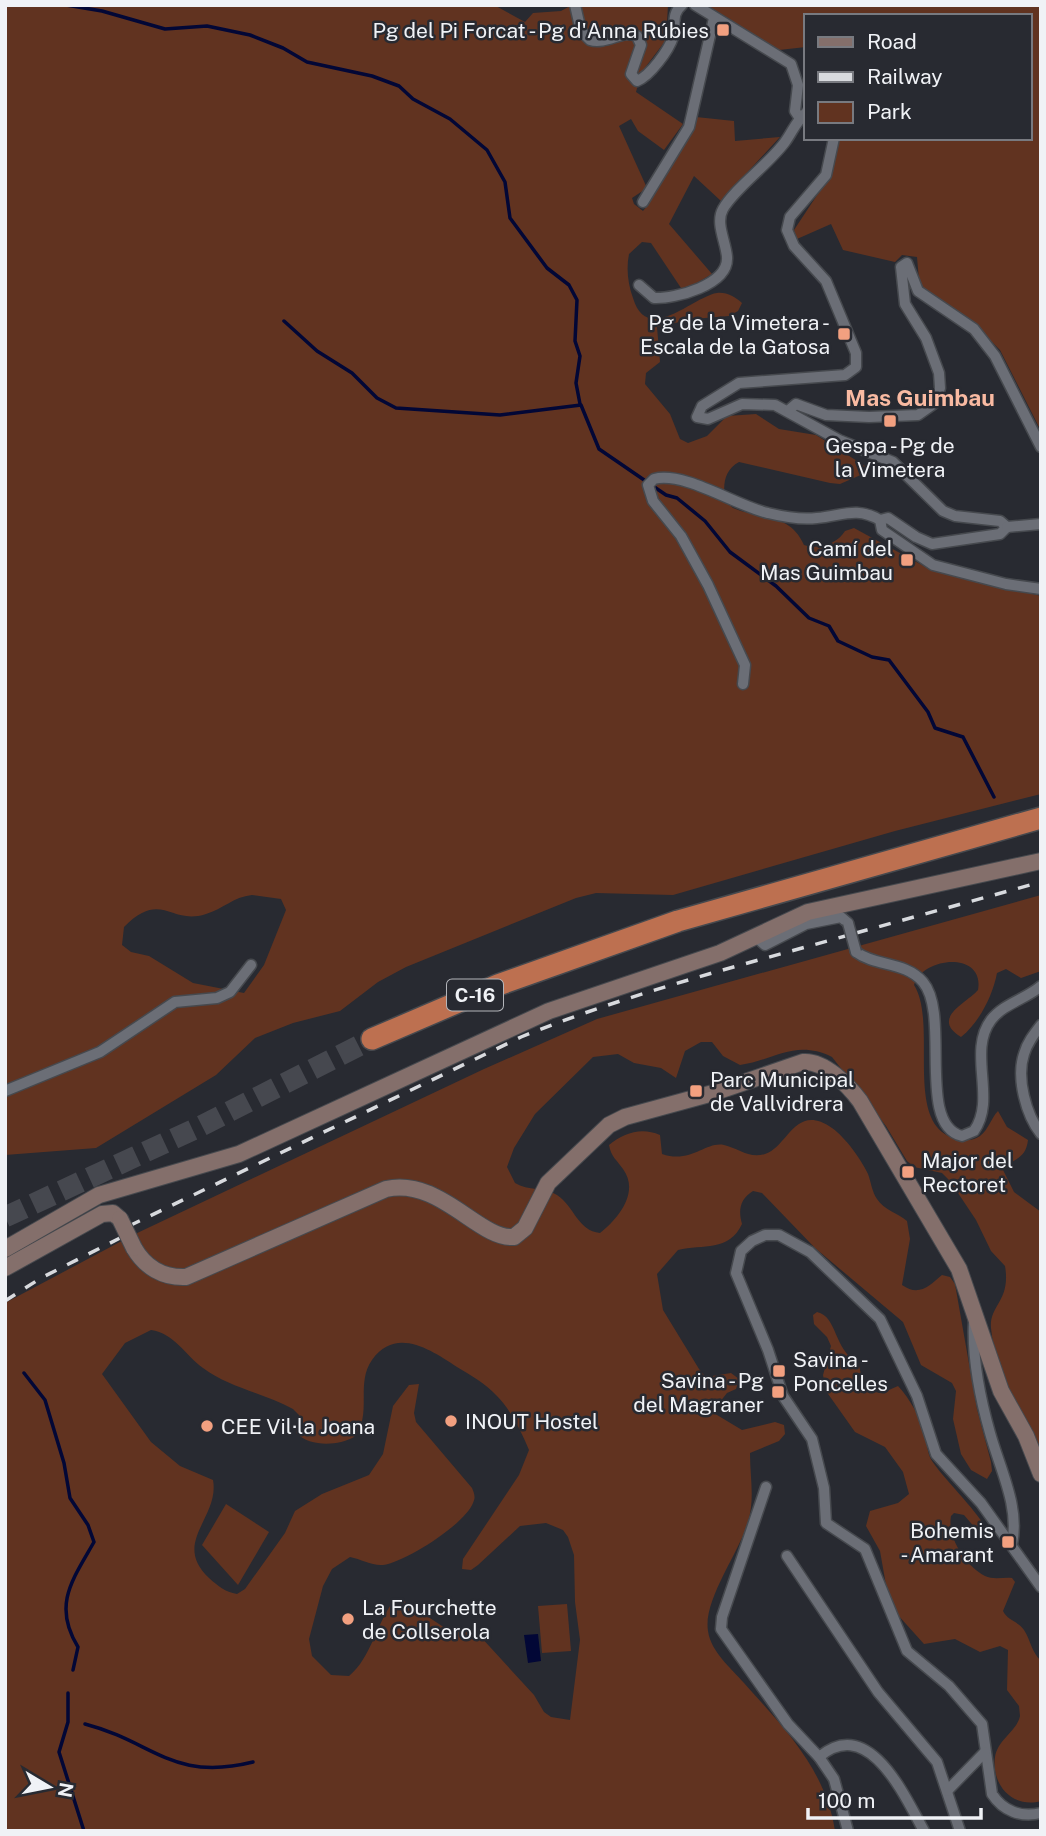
<svg xmlns="http://www.w3.org/2000/svg" width="1046" height="1836" font-family="'Public Sans',sans-serif">
	<style>
		.green { fill: #613320; fill-rule: evenodd }
		.water { fill: #020736 }
		.lines { fill: none; stroke-linecap: round; stroke-linejoin: round }
		.stream { stroke: #020736; stroke-width: 3.5 }
		.highway-tunnel { stroke: #46484f; stroke-width: 21; stroke-dasharray: 21 10; stroke-linecap: butt }
		.street-casing { stroke: #46494e; stroke-width: 13 }
		.secondary-casing { stroke: #46494e; stroke-width: 18 }
		.highway-casing { stroke: #46494e; stroke-width: 24 }
		.street { stroke: #6b6e76; stroke-width: 10 }
		.secondary { stroke: #846f6b; stroke-width: 16 }
		.highway { stroke: #bd7050; stroke-width: 21 }
		.rail { stroke: #d8dade; stroke-width: 3.5; stroke-dasharray: 12 12; stroke-linecap: butt }
		.street-bridge-casing { stroke: #46494e; stroke-width: 13; stroke-linecap: butt }
		.secondary-bridge-casing { stroke: #46494e; stroke-width: 18; stroke-linecap: butt }
		.street-bridge { stroke: #6b6e76; stroke-width: 10 }
		.secondary-bridge { stroke: #846f6b; stroke-width: 16 }
		.poi-dot { fill: #f2a080; stroke: #282a31; stroke-width: 2.5 }
		.labels { text-anchor: middle; dominant-baseline: central; stroke-width: 5; stroke-linejoin: round; paint-order: stroke }
		.shield { fill: #282a31; stroke: #b4b6bb; stroke-width: 2 }
		.shield-label { font-size: 19px; font-weight: bold; fill: #f0f2f6 }
		.poi-label { font-size: 21px; fill: #f0f2f6; stroke: #282a31; text-anchor: start }
		.neighbourhood-label { font-size: 23px; font-weight: bold; fill: #f9baa2; stroke: #282a31 }
	</style>
	<rect width="100%" height="100%" fill="#282a31"/>
	<g class="green">
		<path d="M5 5H494L525 22 533 13 561 11 572 5H668L666 40 641 73 636 92 683 124 664 150 638 131 631 119 619 126 647 188 632 198 634 204 643 211C651 204 694 128 696 117L734 121 735 141 780 137 721 201 694 176 669 224 712 274 683 291 651 243 642 242 629 254C626 269 628 284 633 298 647 346 694 296 717 293 727 292 735 297 742 303L738 311 729 316 693 319 657 327 660 362 646 373 645 384 670 414 680 439 688 443 707 436 727 416 756 414 779 429 816 435 865 466 863 474 840 484 830 483 739 462C724 470 722 486 726 502L733 508C762 520 790 513 804 545 819 550 837 544 845 531L854 528 933 571 1041 596V794L895 831 673 895 596 893 576 898 406 967 378 982 340 1011 293 1023 255 1038 216 1075 96 1148 5 1155ZM252 895 281 899 286 910 264 965 244 993 193 983 149 956 131 952 122 945 124 927C162 889 170 926 206 914 223 909 233 897 252 895Z"/>
		<polygon points="707,5 1041,5 1041,431 1000,350 977,327 926,292 919,280 917,257 902,255 895,262 843,250 831,224 797,239 794,230 829,177 839,138 1030,138 1030,16 806,16 806,47 779,50"/>
		<path d="M1041 895V971L1021 978 1006 969 997 973C993 995 979 1023 961 1037 930 1018 967 1003 978 990 985 951 923 956 914 985 939 1024 901 1130 959 1139 967 1140 973 1141 980 1136 989 1129 991 1118 998 1111L1007 1127 1028 1140C1026 1158 1015 1159 1002 1168L1014 1192 1041 1212V1455C1023 1420 994 1366 991 1328 989 1305 1011 1301 1005 1266L991 1251 976 1220 950 1181 942 1173 914 1167 907 1161 886 1126 832 1057C795 1039 775 1060 740 1065L723 1056 712 1042H701L685 1051 676 1078 661 1068 634 1063 618 1054 593 1057 535 1114 514 1148 507 1167 515 1183C528 1191 545 1187 557 1195 574 1206 578 1231 600 1233 618 1219 640 1192 623 1169 617 1160 611 1157 609 1145 624 1133 641 1127 660 1135L662 1154C691 1164 706 1141 724 1145 738 1148 749 1159 765 1154 788 1147 795 1102 832 1128 845 1137 861 1159 868 1174 871 1182 872 1192 877 1199 884 1210 898 1213 907 1221L910 1239 902 1285C919 1297 929 1286 942 1275L950 1277 955 1284 977 1409 991 1462 992 1471 987 1479 971 1470 961 1454 953 1419 956 1391 952 1383 921 1365 903 1322 815 1248 762 1193 753 1191C740 1199 738 1210 742 1224 729 1252 703 1244 678 1250L657 1274 663 1310 699 1369 706 1377 731 1373 739 1379 736 1389 727 1393 712 1412 742 1430 775 1422 784 1425 785 1434 779 1441 750 1453C750 1478 755 1498 748 1522 739 1553 703 1600 708 1631 711 1652 731 1668 744 1683 784 1728 826 1770 835 1831H5V1303L133 1235 484 1069 597 1019ZM151 1330C174 1333 185 1355 203 1368 230 1388 264 1393 293 1409L299 1415 296 1433C310 1447 338 1446 354 1437 373 1415 355 1384 372 1360 396 1326 431 1350 457 1367 470 1375 485 1383 496 1395 511 1410 521 1431 529 1450L519 1475 463 1559 462 1569 471 1570 478 1565 520 1526 546 1523 563 1530 568 1537 574 1555 575 1602 580 1640 570 1720 551 1717 544 1712 534 1695 479 1635 442 1626 404 1601 395 1599C376 1623 372 1657 349 1676L331 1675 312 1656 309 1639 323 1586 332 1569 350 1557C361 1559 372 1566 383 1565 406 1562 465 1524 473 1503 476 1497 474 1493 472 1488L416 1422 414 1413 419 1384 409 1385 393 1406 383 1454 369 1475 322 1494 295 1511 285 1533 245 1589 237 1594C225 1592 218 1586 209 1578 171 1542 220 1518 213 1480L180 1466 151 1442 102 1374 125 1343Z"/>
		<path d="M817 1312C838 1317 833 1349 858 1363 863 1378 862 1392 882 1393L898 1386C910 1399 920 1417 925 1434 927 1443 927 1453 932 1461 943 1478 983 1517 986 1530L982 1536 964 1515 954 1513 951 1516C947 1538 966 1566 985 1576 993 1580 1004 1577 1012 1578L1015 1582 1003 1611C1008 1621 1018 1621 1024 1630 1031 1641 1031 1651 1041 1661V1801C1013 1809 991 1785 995 1757 998 1739 1017 1731 1020 1716L1019 1706 1007 1690 1008 1650 1000 1646 980 1652 955 1639 924 1644 897 1614 886 1585 880 1551 866 1526 870 1511 898 1503 909 1494 903 1472 885 1447 855 1432 826 1391 823 1375 831 1346 827 1337 814 1324 813 1315Z"/>
		<polygon points="226,1504 269,1532 238,1585 202,1545"/>
		<polygon points="567,1604 571,1651 542,1653 538,1606"/>
	</g>
	<polygon class="water" points="538,1634 541,1661 528,1663 524,1635"/>
	<g class="lines">
		<g class="stream">
			<polyline points="66,5 102,11 165,29 207,26 250,35 283,48 307,62 372,76 399,86 413,99 450,119 487,150 505,182 510,218 547,268 569,285 577,300 575,341 580,356 576,383 580,404"/>
			<polyline points="284,321 317,351 352,373 377,398 396,408 500,415 581,405 599,449 666,495 677,498 705,521 730,552 776,586 809,618 829,626 838,641 872,657 889,660 928,712 935,728 963,737 994,797"/>
			<path d="M24 1373 45 1400 64 1463 70 1498 88 1525 94 1542C73 1579 52 1605 78 1647L73 1670"/>
			<polyline points="68,1693 68,1722 59,1752 84,1831"/>
			<path d="M85 1724C154 1742 172 1782 253 1762"/>
		</g>
		<polyline class="highway-tunnel" points="5,1217 197,1128 372,1039"/>
		<defs>
			<g id="street">
				<path d="M575 5 581 31 590 40C607 45 623 29 637 36L641 45 631 74 637 81C650 76 669 50 673 37 677 25 670 15 682 5"/>
				<polyline points="695,5 791,64 798,85 795,111 799,117"/>
				<polyline points="834,138 826,175 790,217 787,230 794,246 826,281 856,353 856,367 845,375 739,383 702,406 697,417 708,419 742,404 775,405 839,440 893,462 943,511 955,516 1000,521 1007,527"/>
				<polyline points="643,202 689,127 714,18"/>
				<path d="M639 285 654 298C675 299 729 285 727 257 726 242 715 223 723 209 735 188 768 165 785 142 793 131 796 121 806 113"/>
				<polyline points="789,410 796,404 826,415 869,417 918,415 935,403 940,388 939,373 926,338 905,304 901,267 907,263 918,291 974,329 995,356 1041,447"/>
				<polyline points="880,520 888,518 916,537 932,544 1000,534 1007,527"/>
				<polyline points="1007,527 1041,524"/>
				<path d="M743 684 745 665 708 585 681 536 653 501 648 485 654 479C685 471 736 506 768 513 784 517 801 520 817 518 842 516 856 506 880 520L882 530 933 565 1006 584 1041 589"/>
				<polyline points="756,937 765,945 806,924 841,917 848,923"/>
				<path d="M856 952C876 967 905 961 923 982 951 1015 916 1125 962 1136L974 1131C997 1099 967 1052 991 1020 1003 1004 1026 999 1041 986"/>
				<path d="M1041 1025C1034 1034 1027 1043 1024 1054 1016 1078 1026 1115 1041 1134"/>
				<polyline points="5,1091 100,1052 175,1002 217,998 230,992 251,965"/>
				<path d="M974 1321C972 1358 980 1398 990 1433 1000 1469 1020 1507 1012 1544"/>
				<polyline points="766,1487 722,1617 721,1629 788,1724 819,1757 834,1779 848,1831"/>
				<polyline points="787,1556 878,1692 937,1762 960,1831"/>
				<path d="M1041 1587 981 1503 936 1454 917 1396 880 1319 810 1252 779 1235H765L752 1241 741 1251 736 1273 768 1350 783 1396 812 1439 824 1488 826 1523 865 1549 907 1651 949 1686 982 1724 992 1794C1003 1811 1021 1818 1041 1813"/>
				<path d="M819 1757C869 1715 904 1795 924 1831"/>
				<polyline points="947,1791 985,1752"/>
			</g>
			<g id="secondary">
				<path d="M134 1248C145 1267 163 1278 186 1277L386 1189C440 1177 479 1240 514 1237L525 1228 548 1183 609 1125 625 1117 713 1093 803 1062C824 1060 848 1085 860 1101L959 1269 1001 1391 1026 1436 1041 1474"/>
				<polyline points="5,1249 99,1195 239,1154 549,1011 720,953 808,912 1041,861"/>
				<polyline points="5,1268 102,1214 113,1213 120,1219"/>
			</g>
			<polyline id="highway" points="372,1039 498,985 678,921 1041,818"/>
		</defs>
		<use href="#street" class="street-casing"/>
		<use href="#secondary" class="secondary-casing"/>
		<use href="#highway" class="highway-casing"/>
		<use href="#street" class="street"/>
		<use href="#secondary" class="secondary"/>
		<use href="#highway" class="highway"/>
		<g class="rail">
			<polyline points="856,933 1041,882"/>
			<path d="M129 1226 521 1037C627 994 738 966 849 935"/>
			<polyline points="5,1301 41,1278 120,1238"/>
		</g>
		<defs>
			<polyline id="street-bridge" points="848,923 856,952"/>
			<polyline id="secondary-bridge" points="120,1219 134,1248"/>
		</defs>
		<use href="#street-bridge" class="street-bridge-casing"/>
		<use href="#secondary-bridge" class="secondary-bridge-casing"/>
		<use href="#street-bridge" class="street-bridge"/>
		<use href="#secondary-bridge" class="secondary-bridge"/>
	</g>
	<g class="poi-dot">
		<rect x="716" y="23" width="14" height="14" rx="3.5"/>
		<rect x="837" y="327" width="14" height="14" rx="3.5"/>
		<rect x="883" y="414" width="14" height="14" rx="3.5"/>
		<rect x="900" y="553" width="14" height="14" rx="3.5"/>
		<rect x="689" y="1084" width="14" height="14" rx="3.5"/>
		<rect x="901" y="1165" width="14" height="14" rx="3.5"/>
		<rect x="772" y="1364" width="14" height="14" rx="3.5"/>
		<rect x="771" y="1385" width="14" height="14" rx="3.5"/>
		<circle cx="451" cy="1421" r="7"/>
		<circle cx="207" cy="1426" r="7"/>
		<rect x="1001" y="1535" width="14" height="14" rx="3.5"/>
		<circle cx="348" cy="1619" r="7"/>
	</g>
	<g class="labels">
		<rect class="shield" x="447" y="979.5" width="56" height="31" rx="5"/>
		<g class="shield-label">
			<text x="475" y="995">C-16</text>
		</g>
		<g class="poi-label">
			<text x="709" y="30" text-anchor="end">Pg del Pi Forcat - Pg d'Anna Rúbies</text>
			<text x="830" y="322" text-anchor="end">Pg de la Vimetera -<tspan x="830" dy="24">Escala de la Gatosa</tspan></text>
			<text x="890" y="445" text-anchor="middle">Gespa - Pg de<tspan x="890" dy="24">la Vimetera</tspan></text>
			<text x="893" y="548" text-anchor="end">Camí del<tspan x="893" dy="24">Mas Guimbau</tspan></text>
			<text x="710" y="1079">Parc Municipal<tspan x="710" dy="24">de Vallvidrera</tspan></text>
			<text x="922" y="1160">Major del<tspan x="922" dy="24">Rectoret</tspan></text>
			<text x="793" y="1359">Savina -<tspan x="793" dy="24">Poncelles</tspan></text>
			<text x="764" y="1380" text-anchor="end">Savina - Pg<tspan x="764" dy="24">del Magraner</tspan></text>
			<text x="465" y="1421">INOUT Hostel</text>
			<text x="221" y="1426">CEE Vil·la Joana</text>
			<text x="994" y="1530" text-anchor="end">Bohemis<tspan x="994" dy="24">- Amarant</tspan></text>
			<text x="362" y="1607">La Fourchette<tspan x="362" dy="24">de Collserola</tspan></text>
		</g>
		<g class="neighbourhood-label">
			<text x="920" y="397">Mas Guimbau</text>
		</g>
	</g>
	<rect width="1046" height="1836" fill="none" stroke="#f0f2f6" stroke-width="14"/>
	<rect x="804" y="14" width="228" height="126" fill="#282a31" stroke="#787a80" stroke-width="2"/>
	<rect x="818" y="37" width="35" height="10" fill="#846f6b" stroke="#787a80" stroke-width="2"/>
	<text x="867" y="49" font-size="21" fill="#f0f2f6">Road</text>
	<rect x="818" y="72" width="35" height="10" fill="#d8dade" stroke="#787a80" stroke-width="2"/>
	<text x="867" y="84" font-size="21" fill="#f0f2f6">Railway</text>
	<rect x="818" y="102" width="35" height="21" fill="#613320" stroke="#787a80" stroke-width="2"/>
	<text x="867" y="119" font-size="21" fill="#f0f2f6">Park</text>
	<g transform="translate(49 1787) rotate(100)" stroke="#282a31" stroke-width="5" paint-order="stroke">
	<path d="M0-5L12 26L0 18L-12 26Z" fill="#f0f2f6"/>
	<text y="-10" font-size="19" font-weight="bold" text-anchor="middle" fill="#f0f2f6">N</text>
	</g>
	<path d="M808 1808v10h173v-10" fill="none" stroke="#f0f2f6" stroke-width="3.5"/>
	<text x="818" y="1808" font-size="21" fill="#f0f2f6" stroke="#282a31" stroke-width="5" paint-order="stroke">100 m</text>
</svg>
